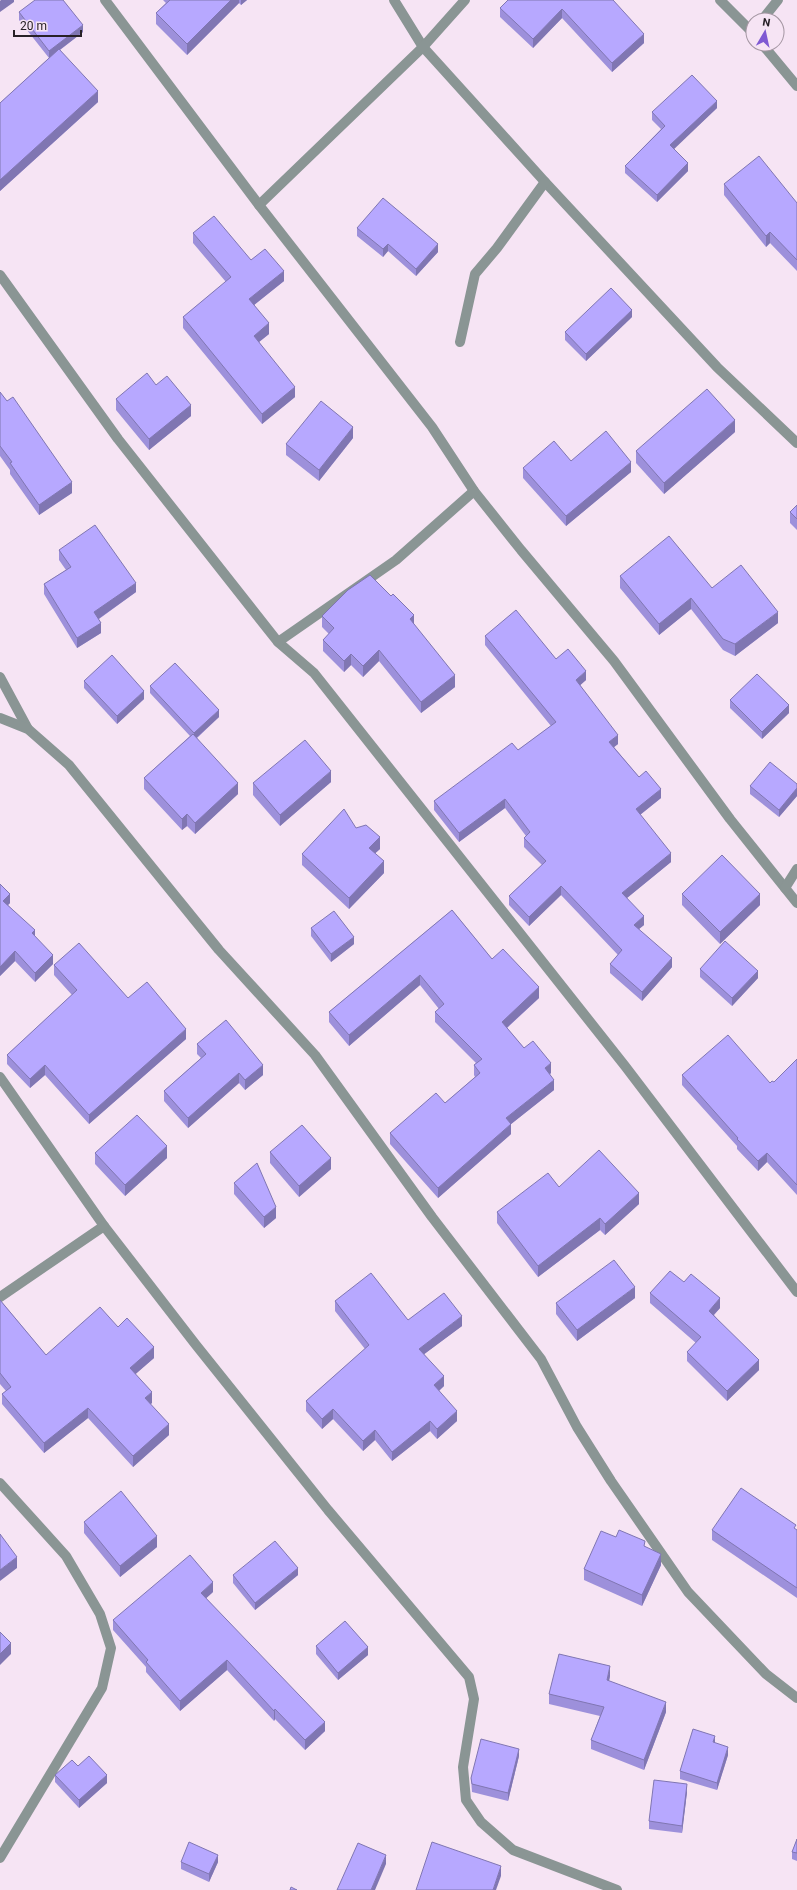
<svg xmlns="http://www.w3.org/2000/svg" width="797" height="1890" font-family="Roboto,sans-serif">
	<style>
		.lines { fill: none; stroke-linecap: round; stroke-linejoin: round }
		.minor { stroke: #8a9594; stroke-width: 10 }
		.wall { fill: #9d90db }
		.shaded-wall { fill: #8076b2 }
		.building { fill: #b7a8ff; stroke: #8076b2 }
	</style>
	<rect width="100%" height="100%" fill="#f6e4f4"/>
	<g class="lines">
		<g class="minor">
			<polyline points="105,0 259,205 432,427 474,491 521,550 614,661 730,819 797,903"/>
			<polyline points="394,0 423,47 545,182 717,367 797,443"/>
			<polyline points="720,0 753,33"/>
			<polyline points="762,20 778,0"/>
			<polyline points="762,44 797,86"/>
			<polyline points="259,205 423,47 465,0"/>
			<polyline points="0,275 118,439 278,642 314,673 625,1066 797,1292"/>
			<polyline points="460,342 475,274 497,248 545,182"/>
			<polyline points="278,642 396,560 474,491"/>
			<polyline points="0,677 28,729"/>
			<polyline points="0,718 28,729 69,765 219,950 315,1055 432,1217 541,1359 577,1427 611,1481 688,1592 766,1674 797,1698"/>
			<polyline points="785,888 797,869"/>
			<polyline points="0,1077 104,1226 196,1345 328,1510 469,1677 474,1699 463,1767 466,1800 481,1822 513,1850 617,1890"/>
			<polyline points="0,1297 104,1226"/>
			<polyline points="0,1483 66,1556 100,1614 111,1648 102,1688 0,1858"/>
		</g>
	</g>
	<g class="wall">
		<polygon points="163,0 247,0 241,5 239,3 187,55 156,24 156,13 166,3"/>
		<polygon points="613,0 644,43 612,72 562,18 533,48 500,17 500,8"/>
		<polygon points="19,12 83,32 60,50 98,102 0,191 0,103 49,58 19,20"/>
		<polygon points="717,108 673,149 688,171 657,202 625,173 625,166 661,129 652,120 652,112"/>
		<polygon points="724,184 797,203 797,271 770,243 766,247 724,195"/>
		<polygon points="357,228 438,252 416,276 388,251 383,257 357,236"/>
		<polygon points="193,233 251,260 284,281 254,305 269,334 259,342 295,397 262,424 183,328 183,317 226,282 193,243"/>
		<polygon points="632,317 586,361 565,340 565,332"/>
		<polygon points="156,385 191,416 149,450 116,410 116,399"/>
		<polygon points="0,392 72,493 39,515 10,474 10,470 0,456"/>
		<polygon points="735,432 664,494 636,463 636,451"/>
		<polygon points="353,438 319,481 286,455 286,444"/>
		<polygon points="571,461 631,472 566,526 523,478 523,468"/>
		<polygon points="797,505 797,530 790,523 790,512"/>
		<polygon points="59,550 136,592 99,619 101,633 77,648 44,594 44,584 66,570 59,560"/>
		<polygon points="620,576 778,623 735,656 723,650 691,609 659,635 620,588"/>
		<polygon points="322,616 414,625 455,687 421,713 379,661 363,677 351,665 344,672 323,651 323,640 329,634 322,627"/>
		<polygon points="485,636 556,659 586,680 580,685 618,744 614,747 639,777 661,798 640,815 671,862 627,898 644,925 639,929 672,967 642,1001 610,973 610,964 618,955 561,895 529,926 509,905 509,896 542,865 524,847 524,838 526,836 505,808 459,842 434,810 434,801 518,750 551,726 485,645"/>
		<polygon points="84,681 144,699 117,724 84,688"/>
		<polygon points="150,686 219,717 197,738 238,794 195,834 187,826 182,830 144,789 144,778 190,736 150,693"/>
		<polygon points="730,700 789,713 762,739 730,708"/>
		<polygon points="331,782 280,826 253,795 253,783"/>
		<polygon points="797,784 797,796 779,817 750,794 750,786"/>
		<polygon points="356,828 380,849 375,853 384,873 349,909 302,865 302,854"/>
		<polygon points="0,884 10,903 8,905 35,936 53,964 35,982 15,961 0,976"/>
		<polygon points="682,894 760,905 720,944 682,905"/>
		<polygon points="452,910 492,959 539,998 507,1028 524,1048 551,1073 550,1074 554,1090 511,1124 511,1134 438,1198 390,1144 390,1133 445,1103 475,1077 474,1075 474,1065 476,1063 435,1022 435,1012 439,1009 420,985 349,1046 329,1022 329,1012"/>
		<polygon points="311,928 354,944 331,962 311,936"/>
		<polygon points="54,965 128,998 186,1039 89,1124 45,1075 30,1088 7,1064 7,1055 72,995 54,975"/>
		<polygon points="700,969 758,978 732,1006 700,977"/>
		<polygon points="197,1044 263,1075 245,1090 239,1083 188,1128 164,1101 164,1091 201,1058 197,1054"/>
		<polygon points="797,1059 797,1195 767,1162 758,1171 737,1149 737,1146 682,1085 682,1075 770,1083 774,1082"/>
		<polygon points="270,1152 331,1169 299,1197 270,1163"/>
		<polygon points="95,1153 167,1158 125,1196 95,1164"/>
		<polygon points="234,1183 276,1218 264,1228 234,1194"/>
		<polygon points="559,1187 639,1204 605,1235 600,1230 538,1277 497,1223 497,1212"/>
		<polygon points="684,1282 720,1308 714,1315 759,1370 727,1401 687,1361 687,1352 696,1343 650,1303 650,1293"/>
		<polygon points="635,1298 577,1341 556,1314 556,1303"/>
		<polygon points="0,1300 46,1355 118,1327 154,1358 135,1374 152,1403 150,1404 169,1435 133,1467 88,1418 44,1453 2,1404 2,1394 6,1391 0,1384"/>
		<polygon points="335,1301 408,1320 462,1326 424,1354 444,1386 439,1391 457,1421 437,1439 430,1431 392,1461 375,1440 363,1451 333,1419 322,1429 306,1411 306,1401 365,1349 335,1311"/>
		<polygon points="84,1522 157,1547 120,1577 84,1533"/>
		<polygon points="712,1530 797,1530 797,1598 712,1540"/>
		<polygon points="616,1537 645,1546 661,1565 642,1606 584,1580 584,1569"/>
		<polygon points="233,1575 298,1575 255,1610 233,1583"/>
		<polygon points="213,1592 206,1598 325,1731 305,1750 275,1719 274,1721 227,1670 180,1711 146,1672 146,1667 113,1630 113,1620"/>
		<polygon points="316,1646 368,1655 338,1680 316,1654"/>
		<polygon points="610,1676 609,1681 666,1712 644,1770 591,1749 591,1740 600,1716 549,1704 549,1694"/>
		<polygon points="715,1743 728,1755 717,1790 680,1779 680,1771"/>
		<polygon points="519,1756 508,1801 472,1792 471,1778"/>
		<polygon points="78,1766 107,1783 79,1808 55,1782 55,1775"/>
		<polygon points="687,1792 682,1833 649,1829 649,1821"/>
		<polygon points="797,1839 797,1861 792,1859 792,1852"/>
		<polygon points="181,1862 218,1862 209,1882 181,1869"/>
	</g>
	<g class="shaded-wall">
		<polygon points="1,0 14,0 14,2 0,12 0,1"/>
		<polygon points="231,0 239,0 239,3 187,55 187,44"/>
		<polygon points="241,0 247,0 241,5"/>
		<polygon points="562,9 562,18 533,48 533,39"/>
		<polygon points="83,25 83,32 49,58 49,51"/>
		<polygon points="644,34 644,43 612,72 612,63"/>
		<polygon points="98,91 98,102 0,191 0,180"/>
		<polygon points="717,101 717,108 670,153 670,145"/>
		<polygon points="688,163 688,171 657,202 657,195"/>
		<polygon points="770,232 770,243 766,247 766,236"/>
		<polygon points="388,244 388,251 383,257 383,249"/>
		<polygon points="438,244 438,252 416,276 416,269"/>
		<polygon points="284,271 284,281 249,309 249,299"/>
		<polygon points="632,310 632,317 586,361 586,354"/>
		<polygon points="269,323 269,334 254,346 254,336"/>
		<polygon points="295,387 295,397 262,424 262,414"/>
		<polygon points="191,405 191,416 149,450 149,439"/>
		<polygon points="735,420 735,432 664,494 664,483"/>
		<polygon points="353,427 353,438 319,481 319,470"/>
		<polygon points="631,462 631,472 566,526 566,516"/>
		<polygon points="72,482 72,493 39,515 39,505"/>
		<polygon points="136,583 136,592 94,622 94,612"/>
		<polygon points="691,598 691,609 659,635 659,624"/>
		<polygon points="778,612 778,623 735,656 735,644"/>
		<polygon points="414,615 414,626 410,619"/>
		<polygon points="101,623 101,633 77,648 77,638"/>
		<polygon points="379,650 379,661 363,677 363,666"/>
		<polygon points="351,654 351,665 344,672 344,661"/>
		<polygon points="586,671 586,680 576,689 576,680"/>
		<polygon points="455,675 455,687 421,713 421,702"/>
		<polygon points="144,691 144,699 117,724 117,716"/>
		<polygon points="789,705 789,713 762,739 762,732"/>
		<polygon points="219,710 219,717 194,740 194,733"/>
		<polygon points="618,735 618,744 609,751 609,742"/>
		<polygon points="331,771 331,782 280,826 280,815"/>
		<polygon points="238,783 238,794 195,834 195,823"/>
		<polygon points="797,788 797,796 779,817 779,810"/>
		<polygon points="661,789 661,798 636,818 636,809"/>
		<polygon points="505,799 505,808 459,842 459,833"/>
		<polygon points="187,814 187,826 182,830 182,819"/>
		<polygon points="380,837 380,849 369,859 369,848"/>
		<polygon points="671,853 671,862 622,902 622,893"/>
		<polygon points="384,861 384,873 349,909 349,898"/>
		<polygon points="561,886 561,895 529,926 529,917"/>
		<polygon points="10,894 10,903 3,910 3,901"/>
		<polygon points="760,894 760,905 720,944 720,932"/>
		<polygon points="644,916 644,925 634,933 634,925"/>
		<polygon points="35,930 35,939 32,933"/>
		<polygon points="354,937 354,944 331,962 331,954"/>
		<polygon points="15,951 15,961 0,976 0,967"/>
		<polygon points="53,955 53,964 35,982 35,973"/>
		<polygon points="672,958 672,967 642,1001 642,992"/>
		<polygon points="758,971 758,978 732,1006 732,998"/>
		<polygon points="420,975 420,985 349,1046 349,1035"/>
		<polygon points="539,987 539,998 502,1032 502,1022"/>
		<polygon points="186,1029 186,1039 89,1124 89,1115"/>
		<polygon points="551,1063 551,1073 545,1078 545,1068"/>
		<polygon points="45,1065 45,1075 30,1088 30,1079"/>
		<polygon points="263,1065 263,1075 245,1090 245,1080"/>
		<polygon points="239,1073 239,1083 188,1128 188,1118"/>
		<polygon points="554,1080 554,1090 506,1128 506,1118"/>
		<polygon points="511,1124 511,1134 438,1198 438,1188"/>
		<polygon points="167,1146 167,1158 125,1196 125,1185"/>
		<polygon points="767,1153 767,1162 758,1171 758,1161"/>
		<polygon points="331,1158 331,1169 299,1197 299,1186"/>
		<polygon points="639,1193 639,1204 605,1235 605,1224"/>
		<polygon points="276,1207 276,1218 264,1228 264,1217"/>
		<polygon points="600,1218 600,1230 538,1277 538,1266"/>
		<polygon points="635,1287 635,1298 577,1341 577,1330"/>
		<polygon points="720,1298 720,1308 709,1320 709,1311"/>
		<polygon points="462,1316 462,1326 419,1358 419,1349"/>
		<polygon points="154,1347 154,1358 130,1379 130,1368"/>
		<polygon points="759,1360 759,1370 727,1401 727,1391"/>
		<polygon points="444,1376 444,1386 434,1395 434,1385"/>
		<polygon points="152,1392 152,1403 145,1409 145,1398"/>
		<polygon points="88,1408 88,1418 44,1453 44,1443"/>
		<polygon points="333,1409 333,1419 322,1429 322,1419"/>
		<polygon points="457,1411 457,1421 437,1439 437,1429"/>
		<polygon points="430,1421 430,1431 392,1461 392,1452"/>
		<polygon points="169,1424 169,1435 133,1467 133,1456"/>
		<polygon points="375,1430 375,1440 363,1451 363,1441"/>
		<polygon points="157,1536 157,1547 120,1577 120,1566"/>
		<polygon points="661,1554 661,1565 642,1606 642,1595"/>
		<polygon points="17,1557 17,1568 0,1581 0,1570"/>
		<polygon points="298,1568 298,1575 255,1610 255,1603"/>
		<polygon points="213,1582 213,1592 201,1603 201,1593"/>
		<polygon points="11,1643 11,1654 0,1665 0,1654"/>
		<polygon points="368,1647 368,1655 338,1680 338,1673"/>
		<polygon points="227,1660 227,1670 180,1711 180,1701"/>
		<polygon points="610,1666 610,1676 607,1690 607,1680"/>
		<polygon points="666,1702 666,1712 644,1770 644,1760"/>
		<polygon points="275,1709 275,1719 274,1721 274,1711"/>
		<polygon points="325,1722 325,1731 305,1750 305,1740"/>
		<polygon points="715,1736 715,1743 713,1742"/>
		<polygon points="728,1747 728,1755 717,1790 717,1783"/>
		<polygon points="519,1749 519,1756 508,1801 508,1793"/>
		<polygon points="107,1775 107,1783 79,1808 79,1800"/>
		<polygon points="687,1784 687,1792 682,1833 682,1826"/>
		<polygon points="218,1855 218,1862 209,1882 209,1874"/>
		<polygon points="386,1855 386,1864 375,1890 371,1890"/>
		<polygon points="501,1866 501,1876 496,1890 493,1890"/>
	</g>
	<g class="building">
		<polygon points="35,0 63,0 83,25 49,51 19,12"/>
		<polygon points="170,0 231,0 187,44 156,13"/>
		<polygon points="508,0 613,0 644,34 612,63 562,9 533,39 500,8"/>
		<polygon points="59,49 98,91 0,180 0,103"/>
		<polygon points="692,75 717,101 670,145 688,163 657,195 625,166 665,126 652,112"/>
		<polygon points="759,156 797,203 797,260 770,232 766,236 724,184"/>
		<polygon points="383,198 438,244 416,269 388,244 383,249 357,228"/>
		<polygon points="214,216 251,260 265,249 284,271 249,299 269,323 254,336 295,387 262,414 183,317 231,277 193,233"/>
		<polygon points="611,288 632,310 586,354 565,332"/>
		<polygon points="147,373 156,385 167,376 191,405 149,439 116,399"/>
		<polygon points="707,389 735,420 664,483 636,451"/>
		<polygon points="0,392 7,401 13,397 72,482 39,505 10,463 12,462 0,446"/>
		<polygon points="321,401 353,427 319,470 286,444"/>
		<polygon points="606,431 631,462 566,516 523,468 554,441 571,461"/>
		<polygon points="797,505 797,519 790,512"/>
		<polygon points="95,525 136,583 94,612 101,623 77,638 44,584 71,567 59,550"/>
		<polygon points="669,536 712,588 741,565 778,612 735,644 723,639 691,598 659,624 620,576"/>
		<polygon points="370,575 391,596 393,594 414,615 410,619 455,675 421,702 379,650 363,666 351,654 344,661 323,640 334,628 322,616 348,590"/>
		<polygon points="516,610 556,659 568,649 586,671 576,680 618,735 609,742 639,777 646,771 661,789 636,809 671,853 622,893 644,916 634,925 672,958 642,992 610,964 622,950 561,886 529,917 509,896 546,861 524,838 530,832 505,799 459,833 434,801 512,743 518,750 556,722 485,636"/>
		<polygon points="112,655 144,691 117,716 84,681"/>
		<polygon points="175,663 219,710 194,733 150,686"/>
		<polygon points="757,674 789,705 762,732 730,700"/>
		<polygon points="193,734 238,783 195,823 187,814 182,819 144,778"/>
		<polygon points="305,740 331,771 280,815 253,783"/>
		<polygon points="770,762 797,784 797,788 779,810 750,786"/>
		<polygon points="344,809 356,828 366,825 380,837 369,848 384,861 349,898 302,854"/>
		<polygon points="722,855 760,894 720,932 682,894"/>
		<polygon points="0,884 10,894 3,901 35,930 32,933 53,955 35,973 15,951 0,967"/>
		<polygon points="452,910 492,959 503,949 539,987 502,1022 524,1048 533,1041 551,1063 545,1068 554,1080 506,1118 511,1124 438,1188 390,1133 436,1093 445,1103 480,1073 474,1065 482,1059 435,1012 444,1004 420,975 349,1035 329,1012"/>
		<polygon points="334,911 354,937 331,954 311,928"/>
		<polygon points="725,941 758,971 732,998 700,969"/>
		<polygon points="79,943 128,998 147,982 186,1029 89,1115 45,1065 30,1079 7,1055 77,990 54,965"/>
		<polygon points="226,1020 263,1065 245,1080 239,1073 188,1118 164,1091 206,1054 197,1044"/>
		<polygon points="728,1035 770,1083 772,1081 774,1082 797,1059 797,1185 767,1153 758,1161 737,1139 738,1138 682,1075"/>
		<polygon points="137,1115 167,1146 125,1185 95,1153"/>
		<polygon points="302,1125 331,1158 299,1186 270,1152"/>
		<polygon points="599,1150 639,1193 605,1224 600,1218 538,1266 497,1212 548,1173 559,1187"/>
		<polygon points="257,1163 276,1207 264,1217 234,1183"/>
		<polygon points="614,1260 635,1287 577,1330 556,1303"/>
		<polygon points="670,1271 684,1282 691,1274 720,1298 709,1311 759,1360 727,1391 687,1352 701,1337 650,1293"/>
		<polygon points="371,1273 408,1320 444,1293 462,1316 419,1349 444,1376 434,1385 457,1411 437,1429 430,1421 392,1452 375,1430 363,1441 333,1409 322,1419 306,1401 369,1345 335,1301"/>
		<polygon points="0,1300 46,1355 100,1307 118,1327 127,1318 154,1347 130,1368 152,1392 145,1398 169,1424 133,1456 88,1408 44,1443 2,1394 11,1387 0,1373"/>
		<polygon points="741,1488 796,1525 794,1528 797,1530 797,1588 712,1530"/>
		<polygon points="121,1491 157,1536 120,1566 84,1522"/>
		<polygon points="619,1530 645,1541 644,1546 661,1554 642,1595 584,1569 601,1531 616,1537"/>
		<polygon points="0,1534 17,1557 0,1570"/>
		<polygon points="275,1541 298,1568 255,1603 233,1575"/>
		<polygon points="190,1555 213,1582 201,1593 325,1722 305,1740 275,1709 274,1711 227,1660 180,1701 146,1662 148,1660 113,1620"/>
		<polygon points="345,1621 368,1647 338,1673 316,1646"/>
		<polygon points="0,1632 11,1643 0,1654"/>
		<polygon points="559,1654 610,1666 607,1680 666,1702 644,1760 591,1740 604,1707 549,1694"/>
		<polygon points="693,1729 715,1736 713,1742 728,1747 717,1783 680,1771"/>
		<polygon points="481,1739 519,1749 508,1793 472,1784 471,1778"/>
		<polygon points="89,1756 107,1775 79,1800 55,1775 72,1760 78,1766"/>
		<polygon points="654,1780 687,1784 682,1826 649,1821"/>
		<polygon points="797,1839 797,1853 792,1852"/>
		<polygon points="189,1842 218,1855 209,1874 181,1862"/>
		<polygon points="432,1842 501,1866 493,1890 416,1890"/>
		<polygon points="358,1843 386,1855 371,1890 337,1890"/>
		<polygon points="291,1887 297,1890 290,1890"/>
	</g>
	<g transform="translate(765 32) rotate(9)"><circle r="19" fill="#f6e4f4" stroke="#a496a2"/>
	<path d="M0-3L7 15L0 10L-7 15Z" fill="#7f59d3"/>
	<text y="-6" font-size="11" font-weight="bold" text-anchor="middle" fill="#282127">N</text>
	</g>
	<path d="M14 30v6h67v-6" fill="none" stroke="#282127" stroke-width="2"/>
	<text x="20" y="30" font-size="12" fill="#282127" stroke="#f6e4f4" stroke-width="3" paint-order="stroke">20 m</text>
</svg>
